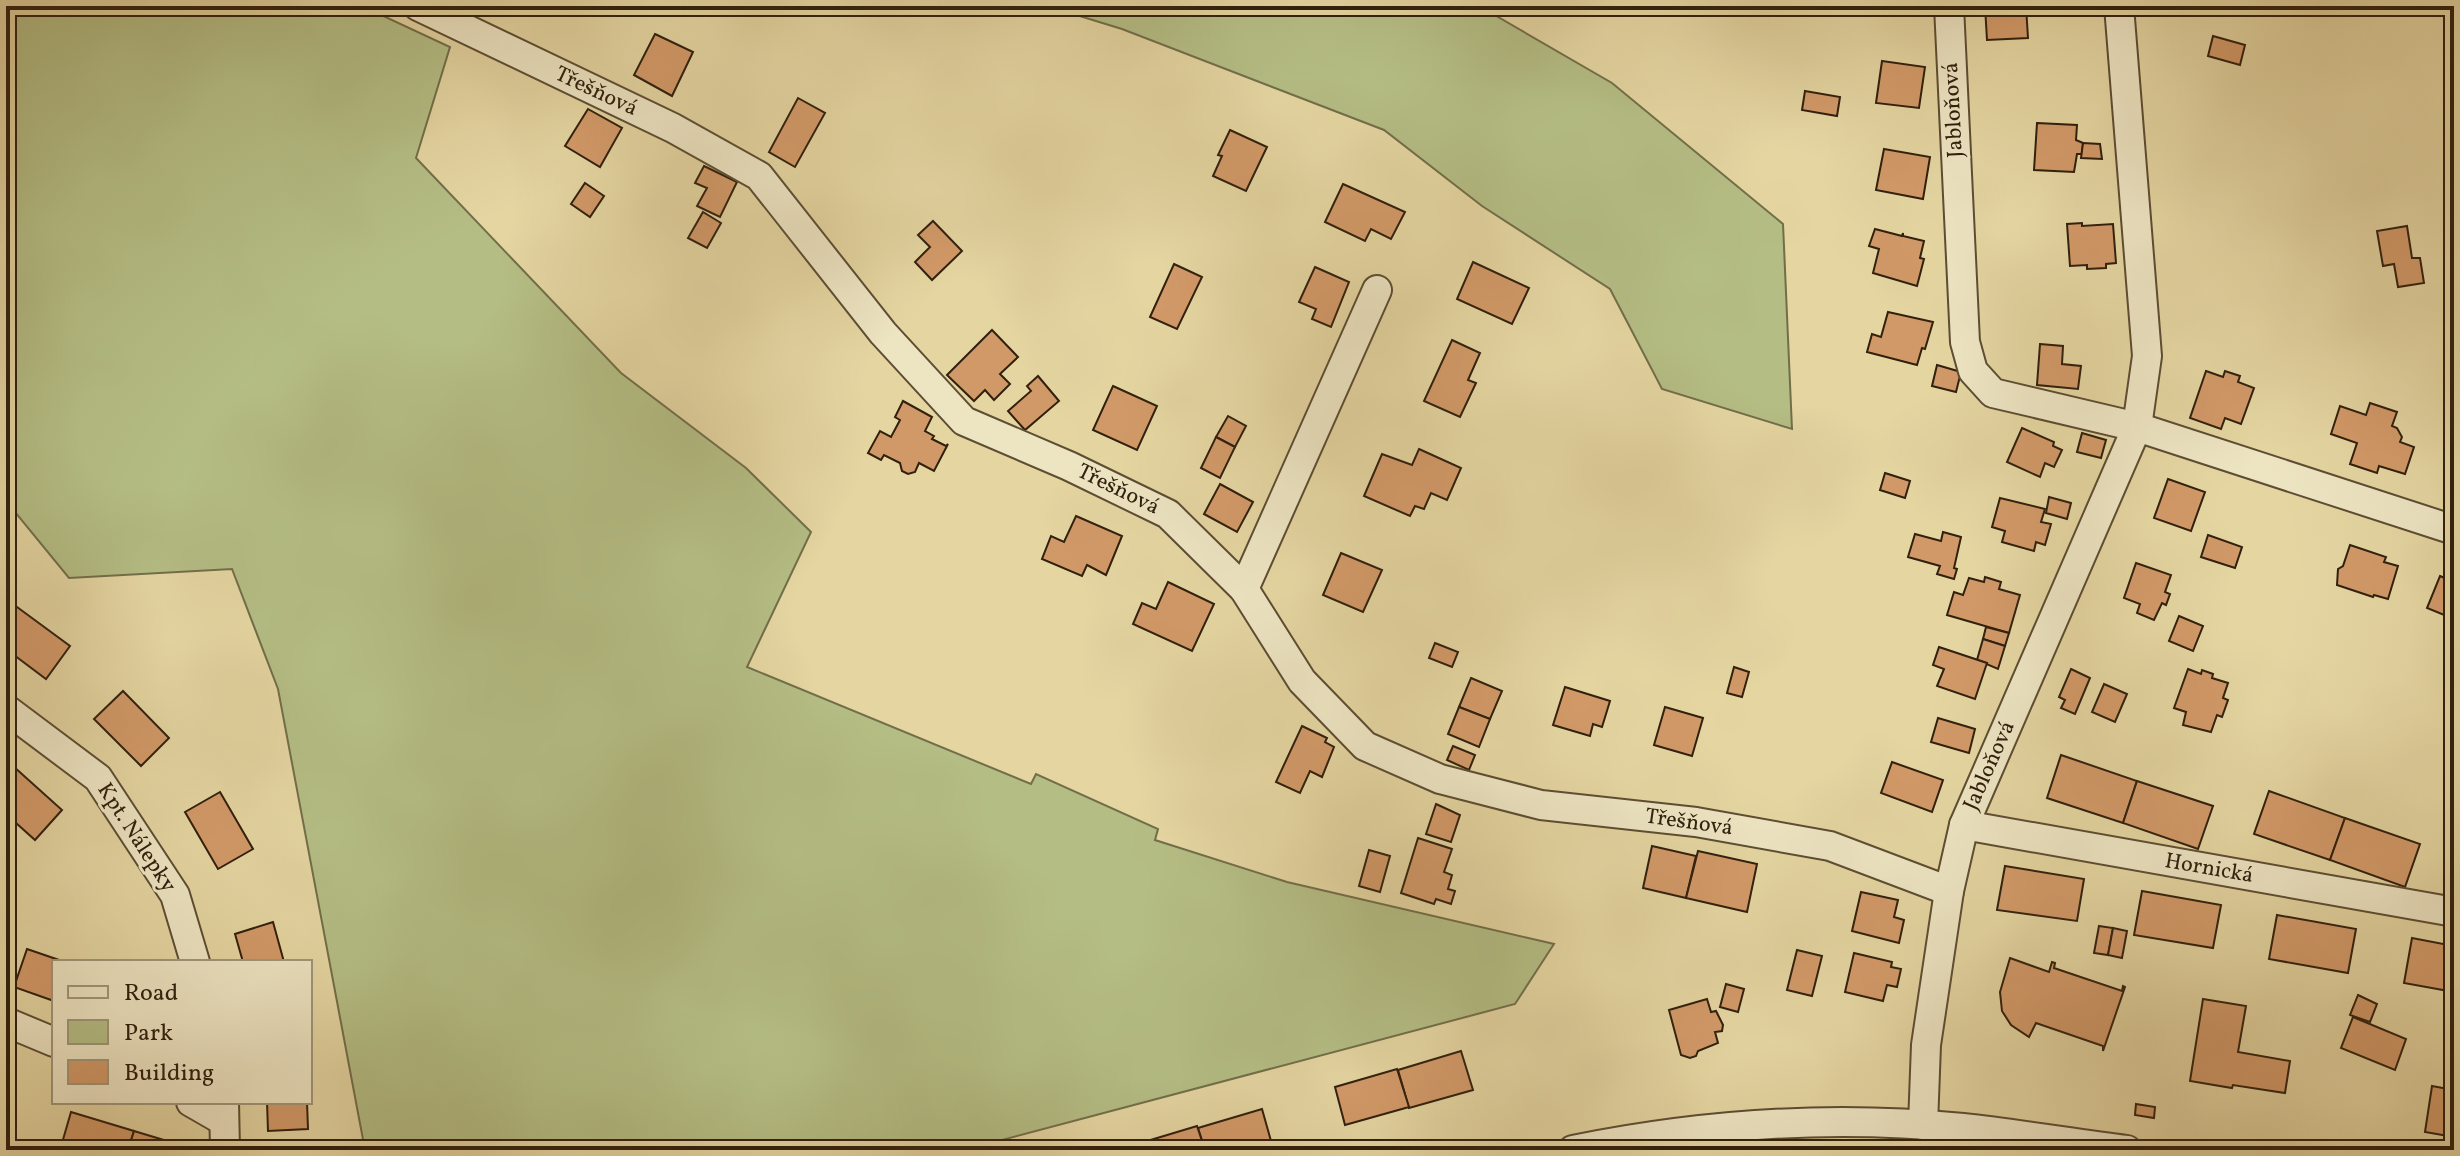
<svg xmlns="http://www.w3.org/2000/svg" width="2460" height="1156" font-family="Vollkorn,serif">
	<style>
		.green { fill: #b4bd84; stroke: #726e49; stroke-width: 2 }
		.building { fill: #d29968; stroke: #30200e; stroke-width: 2 }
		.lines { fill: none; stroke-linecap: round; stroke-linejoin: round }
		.minor-casing { stroke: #5d4d33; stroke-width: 32 }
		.minor { stroke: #ede4c2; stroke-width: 28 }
		.labels { text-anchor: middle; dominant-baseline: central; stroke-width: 6; stroke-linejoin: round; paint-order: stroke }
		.street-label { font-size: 22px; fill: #30200e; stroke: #ede4c2 }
	</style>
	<rect width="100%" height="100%" fill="#e4d5a1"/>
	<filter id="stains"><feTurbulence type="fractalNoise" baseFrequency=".0025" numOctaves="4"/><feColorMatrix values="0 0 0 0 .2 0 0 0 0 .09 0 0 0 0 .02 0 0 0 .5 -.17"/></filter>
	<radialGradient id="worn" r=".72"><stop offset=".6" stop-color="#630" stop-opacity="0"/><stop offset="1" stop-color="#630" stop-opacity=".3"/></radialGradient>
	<g class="green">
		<polygon points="6,6 362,6 450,47 416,158 621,373 746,468 811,532 747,667 1031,784 1036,774 1158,829 1155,840 1287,882 1554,944 1515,1004 964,1150 365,1150 278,689 232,569 69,578 6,501"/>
		<polygon points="1047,6 1479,6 1612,83 1783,224 1792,429 1662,389 1610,289 1482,206 1384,130 1122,29"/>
	</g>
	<g class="building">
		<polygon points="1732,6 1767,6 1765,12 1762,11 1762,14"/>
		<polygon points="1985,6 2026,6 2028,38 1987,40"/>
		<polygon points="655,34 693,52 672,96 634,75"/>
		<polygon points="2213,36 2245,45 2240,65 2208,56"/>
		<polygon points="1882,61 1925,67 1919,108 1876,103"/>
		<polygon points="1805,91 1840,97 1837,116 1802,110"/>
		<polygon points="798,98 825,113 795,167 769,152"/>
		<polygon points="588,109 622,128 600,167 565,146"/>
		<polygon points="2037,123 2077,125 2076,140 2083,143 2082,154 2077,154 2074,172 2034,170"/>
		<polygon points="1230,130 1267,147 1246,191 1213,176 1222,156 1218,155"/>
		<polygon points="2083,143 2100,144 2102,159 2081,158"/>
		<polygon points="1884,149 1930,157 1923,199 1876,190"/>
		<polygon points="704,166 737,182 720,217 697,206 707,188 695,183"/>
		<polygon points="585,183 604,196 590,217 571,204"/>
		<polygon points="1343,184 1405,212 1391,239 1371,229 1365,241 1325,222"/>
		<polygon points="703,212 721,223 707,248 688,238"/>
		<polygon points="933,221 962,251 932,280 915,262 930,247 918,235"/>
		<polygon points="2082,223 2082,226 2113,224 2116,263 2106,264 2106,268 2087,269 2087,265 2070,266 2067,224"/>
		<polygon points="2407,226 2412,258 2420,258 2424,283 2398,287 2394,264 2383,266 2377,231"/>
		<polygon points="1875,229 1902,236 1903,233 1903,236 1924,241 1920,258 1924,259 1917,286 1873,273 1879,249 1869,246"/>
		<polygon points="1473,262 1529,288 1512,324 1457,299"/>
		<polygon points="1174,264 1202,277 1177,329 1150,317"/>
		<polygon points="1315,267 1349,282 1331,327 1312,319 1316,309 1299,302"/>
		<polygon points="1888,312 1933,322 1925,349 1922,348 1917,365 1867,352 1872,334 1881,337"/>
		<polygon points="992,330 1018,357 1000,374 1010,384 994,400 985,390 974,401 947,375"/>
		<polygon points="1452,340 1480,353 1468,380 1476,383 1460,417 1424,401"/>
		<polygon points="2040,344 2063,346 2062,364 2081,366 2078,389 2037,385"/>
		<polygon points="1937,365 1961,372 1956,392 1932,386"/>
		<polygon points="2206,371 2223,377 2225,371 2240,376 2238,382 2254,388 2241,424 2225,418 2221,429 2190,418"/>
		<polygon points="1038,376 1059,401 1025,430 1008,411 1031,391 1027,386"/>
		<polygon points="1113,386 1157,406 1137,450 1093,430"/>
		<polygon points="903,401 932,417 925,431 934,436 932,439 946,446 948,444 934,471 919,463 915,472 908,474 902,471 900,463 884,455 881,460 868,453 880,431 891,437 900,420 895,417"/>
		<polygon points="2370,403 2397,412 2392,426 2397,428 2402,437 2400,442 2414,447 2405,474 2379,466 2377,473 2350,464 2357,443 2331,434 2340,406 2366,415"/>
		<polygon points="1228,416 1246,426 1235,447 1216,437"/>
		<polygon points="2022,428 2054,442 2053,446 2062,450 2054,467 2045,463 2040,477 2007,462"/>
		<polygon points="2082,433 2106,440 2101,458 2077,452"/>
		<polygon points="1216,437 1235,447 1220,478 1201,468"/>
		<polygon points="1419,449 1461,468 1447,500 1431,493 1424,509 1415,506 1410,516 1364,496 1382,454 1412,465"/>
		<polygon points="1885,473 1910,481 1905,498 1880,490"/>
		<polygon points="2168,479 2205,492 2191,531 2154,518"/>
		<polygon points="1220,484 1253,502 1237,532 1204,514"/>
		<polygon points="2049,497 2071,503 2067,519 2046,513"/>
		<polygon points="2000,498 2045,509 2041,522 2051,524 2045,545 2036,542 2034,551 2002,542 2005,531 1992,527"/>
		<polygon points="1076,516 1122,536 1106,575 1087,565 1082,576 1042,559 1051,536 1064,542"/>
		<polygon points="1943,532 1961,537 1954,568 1957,569 1954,579 1937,574 1940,566 1908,557 1915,534 1941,541"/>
		<polygon points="2208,535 2242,547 2235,568 2201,557"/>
		<polygon points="2350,545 2386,557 2384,562 2398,566 2388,599 2374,595 2373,597 2337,585 2338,569 2343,566"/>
		<polygon points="1341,553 1382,570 1363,612 1323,595"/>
		<polygon points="2136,563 2171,575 2165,592 2170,594 2166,605 2162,603 2154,620 2137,613 2140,604 2124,598"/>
		<polygon points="2440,576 2454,582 2454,619 2427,608"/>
		<polygon points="1985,577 2001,582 1999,589 2020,595 2009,633 1947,615 1954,592 1963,595 1969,578 1984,582"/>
		<polygon points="1168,582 1214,604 1192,651 1133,624 1142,603 1156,609"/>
		<polygon points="17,607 70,646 46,679 6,649 6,622"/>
		<polygon points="2179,616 2203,626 2193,651 2169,641"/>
		<polygon points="1986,627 2009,633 2005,646 1983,639"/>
		<polygon points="1983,639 2005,646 1998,669 1977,660"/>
		<polygon points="1435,643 1458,652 1452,667 1429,658"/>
		<polygon points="1939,647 1987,663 1975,699 1937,686 1944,669 1933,665"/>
		<polygon points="1734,667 1749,672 1742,697 1727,693"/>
		<polygon points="2071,669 2090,678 2075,714 2061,708 2065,700 2059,697"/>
		<polygon points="2188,669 2201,674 2202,670 2213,674 2212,678 2228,683 2223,698 2228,700 2222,717 2217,715 2211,732 2183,725 2186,712 2174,708"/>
		<polygon points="1471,678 1502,691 1490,719 1459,707"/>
		<polygon points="2104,684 2127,694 2115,722 2092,712"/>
		<polygon points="1565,687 1610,701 1602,727 1593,724 1590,736 1553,725"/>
		<polygon points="123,691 169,738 141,766 94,719"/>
		<polygon points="1459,707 1490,719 1479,747 1448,734"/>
		<polygon points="1665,707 1703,718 1692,756 1654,745"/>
		<polygon points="1938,718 1975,729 1969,753 1931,742"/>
		<polygon points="1302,726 1327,738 1325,742 1334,747 1322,777 1310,771 1300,793 1276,782"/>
		<polygon points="1453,746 1475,755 1469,770 1447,760"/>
		<polygon points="2061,755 2137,781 2123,823 2047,798"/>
		<polygon points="1892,762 1943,780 1932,812 1881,793"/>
		<polygon points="13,766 62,810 35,840 6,814 6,774"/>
		<polygon points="2137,781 2213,806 2198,849 2123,823"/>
		<polygon points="2269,791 2345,818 2330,860 2254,834"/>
		<polygon points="220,792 253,849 218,869 185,812"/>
		<polygon points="1436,804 1460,815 1451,842 1426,834"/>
		<polygon points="2345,818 2420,844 2405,887 2330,860"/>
		<polygon points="1418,838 1452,849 1444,872 1452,875 1448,889 1455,891 1451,904 1436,899 1434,904 1401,893"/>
		<polygon points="1652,846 1696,856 1686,898 1643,888"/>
		<polygon points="1369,850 1390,856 1380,892 1359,886"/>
		<polygon points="1698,851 1757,864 1747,912 1686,898"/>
		<polygon points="2005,866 2084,879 2077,921 1997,910"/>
		<polygon points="2142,891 2221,905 2213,948 2134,935"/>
		<polygon points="1861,892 1898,900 1894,917 1904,920 1899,943 1852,931"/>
		<polygon points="2277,915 2356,929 2348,973 2269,959"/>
		<polygon points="273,922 284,962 243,962 235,934"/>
		<polygon points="2099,926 2113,928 2108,955 2094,953"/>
		<polygon points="2113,928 2127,931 2122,958 2108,955"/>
		<polygon points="2412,938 2454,946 2454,992 2404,983"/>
		<polygon points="27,949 65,962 54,962 54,1001 14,987"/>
		<polygon points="1797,950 1822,956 1812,996 1787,990"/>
		<polygon points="1854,953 1892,962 1891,967 1901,969 1897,987 1887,985 1883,1001 1845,992"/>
		<polygon points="2010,958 2049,972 2052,962 2055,963 2054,968 2122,991 2123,986 2125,987 2103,1051 2103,1046 2036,1023 2029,1037 2011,1025 2002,1011 2000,992"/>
		<polygon points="1726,984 1744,989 1738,1012 1720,1007"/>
		<polygon points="2358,995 2377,1004 2370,1022 2350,1015"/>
		<polygon points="1707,999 1711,1012 1716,1011 1723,1025 1722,1031 1715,1032 1718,1043 1698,1051 1696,1056 1690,1058 1681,1055 1669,1010"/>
		<polygon points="2203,999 2246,1006 2238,1052 2290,1061 2285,1093 2233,1085 2232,1088 2190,1081"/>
		<polygon points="2353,1017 2406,1039 2395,1070 2341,1048"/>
		<polygon points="1461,1051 1473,1090 1409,1108 1398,1070"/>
		<polygon points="1397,1069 1409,1107 1345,1125 1335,1087"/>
		<polygon points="2432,1086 2454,1090 2454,1137 2425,1132"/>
		<polygon points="267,1102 307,1102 308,1129 268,1131"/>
		<polygon points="2136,1104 2155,1107 2154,1118 2135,1115"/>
		<polygon points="1262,1109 1273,1148 1265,1150 1205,1150 1198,1128"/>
		<polygon points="71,1112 134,1131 128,1150 60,1150"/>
		<polygon points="1197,1126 1205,1150 1136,1150 1134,1145"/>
		<polygon points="134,1131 197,1150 128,1150"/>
	</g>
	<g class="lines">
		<defs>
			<g id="minor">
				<polyline points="418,6 673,128 759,176 883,333 964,421 1069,466 1168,514 1244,589 1302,681 1365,746 1440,779 1541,805 1696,822 1830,846 1949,891"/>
				<polyline points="1949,6 1965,342 1973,371 1993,393 2137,427 2454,530"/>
				<polyline points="1244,589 1377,290"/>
				<polyline points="6,709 98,778 175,895 195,962"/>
				<polyline points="1964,825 2454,912"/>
				<polyline points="6,1022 54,1042"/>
				<polyline points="191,1102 224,1121"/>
				<polyline points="224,1102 225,1150"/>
				<polyline points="1923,1125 1926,1045 1949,891 1964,825 2137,427 2147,356 2119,6"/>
				<path d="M1573 1150C1701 1124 1833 1115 1963 1128 2018 1134 2072 1143 2127 1150"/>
			</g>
		</defs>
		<use href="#minor" class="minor-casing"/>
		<use href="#minor" class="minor"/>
	</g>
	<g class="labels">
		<g class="street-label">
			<text transform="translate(596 92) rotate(25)">Třešňová</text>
			<text transform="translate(1954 110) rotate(-93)">Jabloňová</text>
			<text transform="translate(1118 490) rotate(26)">Třešňová</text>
			<text transform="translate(1990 766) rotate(-66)">Jabloňová</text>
			<text transform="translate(1689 823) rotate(8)">Třešňová</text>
			<text transform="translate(136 838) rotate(57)">Kpt. Nálepky</text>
			<text transform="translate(2209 869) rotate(10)">Hornická</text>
		</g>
	</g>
	<rect width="2460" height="1156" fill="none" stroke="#e4d5a1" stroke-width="32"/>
	<rect x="8" y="8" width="2444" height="1140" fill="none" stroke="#30200e" stroke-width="4"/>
	<rect x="16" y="16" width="2428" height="1124" fill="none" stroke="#30200e" stroke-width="2"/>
	<rect x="52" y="960" width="260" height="144" fill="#ede4c2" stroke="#a1967a" stroke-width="2"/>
	<rect x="68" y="986" width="40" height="12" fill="#ede4c2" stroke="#a1967a" stroke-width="2"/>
	<text x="124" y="1000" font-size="24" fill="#30200e">Road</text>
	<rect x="68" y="1020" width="40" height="24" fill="#b4bd84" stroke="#a1967a" stroke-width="2"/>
	<text x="124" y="1040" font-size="24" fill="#30200e">Park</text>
	<rect x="68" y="1060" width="40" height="24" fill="#d29968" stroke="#a1967a" stroke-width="2"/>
	<text x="124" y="1080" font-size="24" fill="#30200e">Building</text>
	<rect width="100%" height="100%" filter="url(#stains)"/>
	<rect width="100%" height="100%" fill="url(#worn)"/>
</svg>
